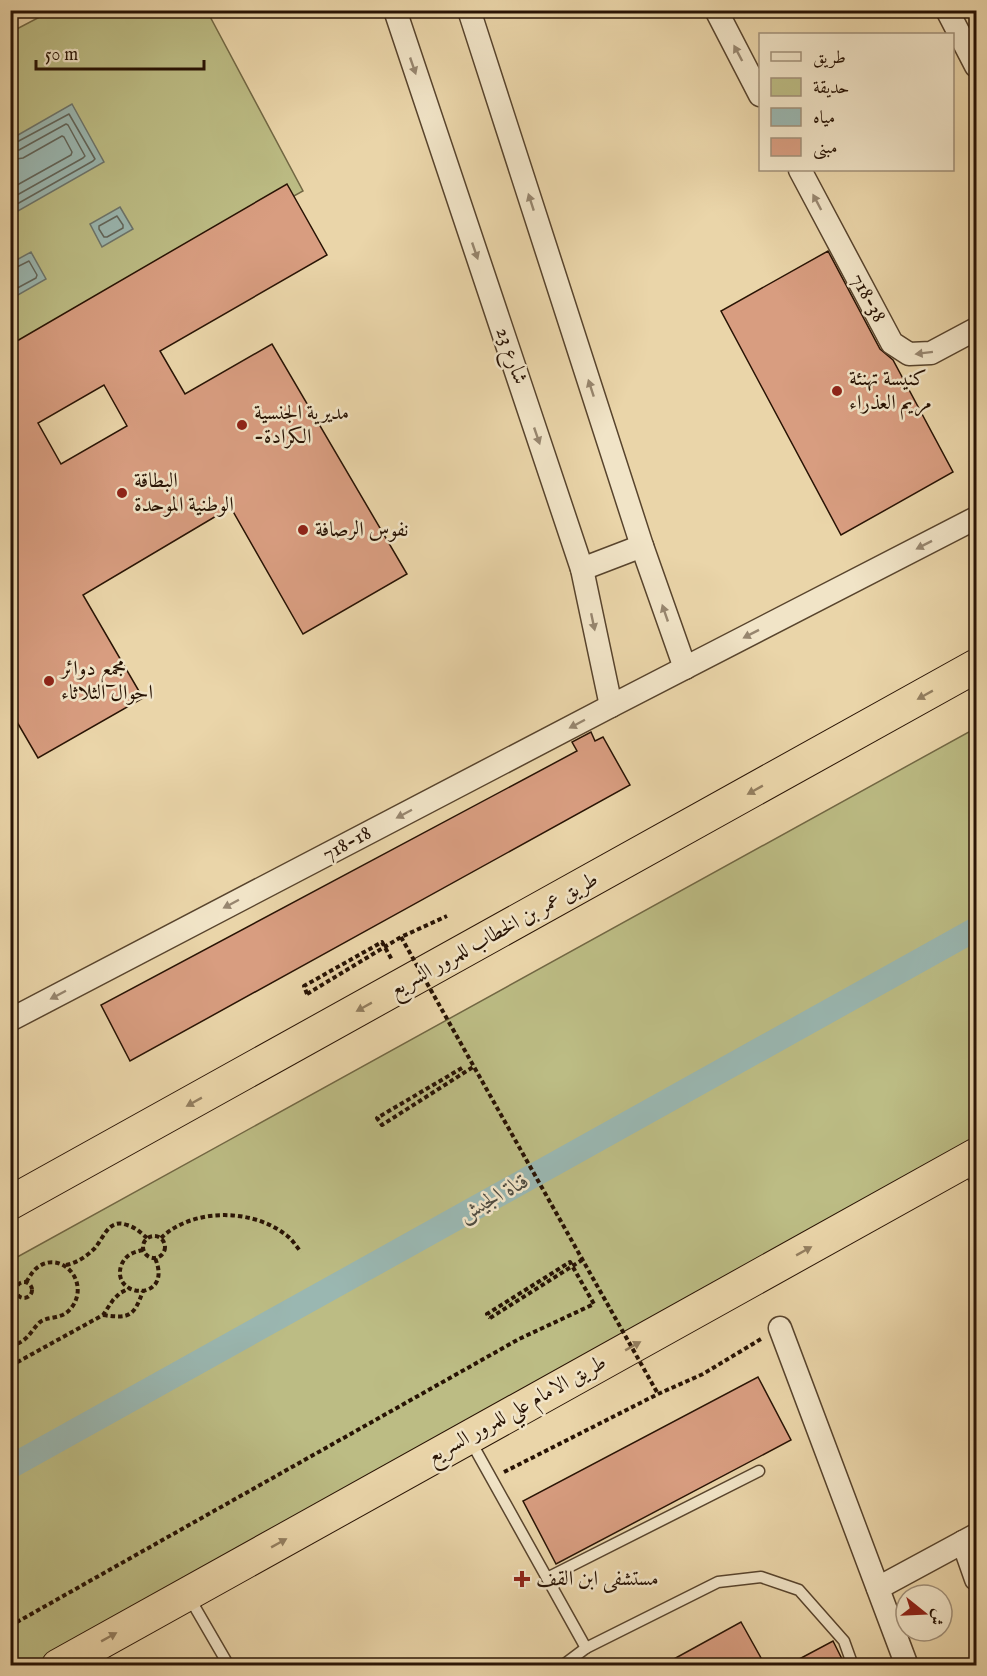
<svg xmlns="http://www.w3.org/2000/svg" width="987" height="1676" font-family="'IM FELL English',Amiri,serif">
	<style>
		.green { fill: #bcbc84; stroke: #726844; stroke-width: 1.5 }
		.water { fill: #9ab7b1; stroke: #6c756c; stroke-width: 1.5 }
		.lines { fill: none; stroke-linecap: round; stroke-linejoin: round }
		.shore { stroke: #61655a; stroke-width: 1.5 }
		.canal { stroke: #9ab7b1; stroke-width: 24 }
		.building { fill: #d89d80; stroke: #281304; stroke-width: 1.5; fill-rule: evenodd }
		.lane-casing { stroke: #58442d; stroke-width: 13 }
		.street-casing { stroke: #58442d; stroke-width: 25 }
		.highway-casing { stroke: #281304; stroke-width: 35 }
		.path { stroke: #281304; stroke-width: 4; stroke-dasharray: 4.5 3; stroke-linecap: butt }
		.lane { stroke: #f1e4c7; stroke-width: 10 }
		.street { stroke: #f1e4c7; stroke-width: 22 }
		.highway { stroke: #ead5a9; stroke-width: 33 }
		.path-bridge { stroke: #281304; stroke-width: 4; stroke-dasharray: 4.5 3; stroke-linecap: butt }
		.oneway { fill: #97866f }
		.oneway2 { fill: #937e5f }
		.poi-dot { fill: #8f2418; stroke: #f1e4c7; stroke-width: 2 }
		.labels { text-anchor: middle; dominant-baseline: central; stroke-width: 5; stroke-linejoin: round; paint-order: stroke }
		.street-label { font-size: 21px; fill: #281304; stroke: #f1e4c7 }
		.poi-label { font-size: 21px; fill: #281304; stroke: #f1e4c7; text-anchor: start }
		.water-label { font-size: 22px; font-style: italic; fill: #504c41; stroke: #f1e4c7 }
	</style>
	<rect width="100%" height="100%" fill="#ead5a9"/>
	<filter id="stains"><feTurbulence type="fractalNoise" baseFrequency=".00333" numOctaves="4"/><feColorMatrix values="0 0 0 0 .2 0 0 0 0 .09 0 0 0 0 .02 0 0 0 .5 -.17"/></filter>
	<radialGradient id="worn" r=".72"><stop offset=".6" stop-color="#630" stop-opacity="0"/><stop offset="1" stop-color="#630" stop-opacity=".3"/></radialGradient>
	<g class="green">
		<polygon points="51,11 207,11 303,191 11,353 11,32"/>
		<polygon points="976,728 976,1142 36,1665 11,1665 10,1261"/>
	</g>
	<g class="water">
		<polygon points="72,104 104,162 11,215 11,139"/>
		<polygon points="120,207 133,229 102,247 90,224"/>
		<polygon points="31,252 46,279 11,299 11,263"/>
	</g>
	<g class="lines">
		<g class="shore">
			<polyline points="10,144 15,143 69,114 95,159 93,161 10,208"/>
			<polyline points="10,151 19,150 66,124 68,125 85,156 83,158 10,199"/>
			<polyline points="10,160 23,158 62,136 64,137 72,152 71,155 10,189"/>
			<polygon points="117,216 123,225 123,228 107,237 104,237 99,229 99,226"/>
			<polyline points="10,268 15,268 29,261 37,275 36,278 10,292"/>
		</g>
		<polyline class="canal" points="10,1467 976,929"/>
	</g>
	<g class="building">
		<path d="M287 184 327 255 160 351 185 394 272 344 407 574 303 634 231 508 228 509 83 595 143 698 38 758 10 710V345ZM104 385 127 426 61 464 38 423Z"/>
		<polygon points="828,251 880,349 893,360 953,472 841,535 721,311"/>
		<polygon points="591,732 595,741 603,737 630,785 130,1061 101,1005 577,751 572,742"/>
		<polygon points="758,1377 791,1440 556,1564 523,1501"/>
		<polygon points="741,1622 765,1665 663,1665"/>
		<polygon points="833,1641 845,1665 788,1665"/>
	</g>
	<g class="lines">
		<defs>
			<g id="lane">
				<polyline points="967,1164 976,1182"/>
				<polyline points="470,1440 586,1648 718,1582 761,1577 799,1590 844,1641 853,1666"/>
				<polyline points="547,1578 759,1471"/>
				<polyline points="189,1597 229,1666"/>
				<polyline points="562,1666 586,1648"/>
			</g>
			<g id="street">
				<polyline points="395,10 582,569 611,706"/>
				<polyline points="469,10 642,546 685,668"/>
				<polyline points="716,10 760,95"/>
				<polyline points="947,10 976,66"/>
				<polyline points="800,170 892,343 909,354 931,353 976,329"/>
				<polyline points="582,569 642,546"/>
				<polyline points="10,1020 611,706 976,518"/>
				<polyline points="780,1328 907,1666"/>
				<polyline points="963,1542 976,1579"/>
				<polyline points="878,1588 976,1535"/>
			</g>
			<g id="highway">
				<polyline points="10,1203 976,666"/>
				<polyline points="58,1666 976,1155"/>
			</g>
		</defs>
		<use href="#lane" class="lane-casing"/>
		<use href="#street" class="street-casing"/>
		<use href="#highway" class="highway-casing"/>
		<g class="path">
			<polyline points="307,994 304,986 382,942 392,960"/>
			<polyline points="462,1068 377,1118 382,1125 473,1067"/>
			<circle cx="154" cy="1247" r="11"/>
			<path d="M161 1238C192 1208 252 1208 286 1235 292 1239 296 1246 301 1252"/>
			<path d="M143 1250C133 1252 125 1255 121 1266 111 1299 174 1302 155 1258"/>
			<path d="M66 1265C77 1263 87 1256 95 1248 104 1237 109 1218 127 1225 135 1227 141 1233 147 1238"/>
			<circle cx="24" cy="1290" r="8"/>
			<path d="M103 1315C130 1319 134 1316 143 1291"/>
			<path d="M10 1345C26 1344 30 1332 39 1323 47 1315 62 1321 72 1307 90 1282 62 1250 38 1267 32 1271 30 1277 26 1282"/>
			<polyline points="10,1364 14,1364 103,1315 113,1300 120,1293 130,1288"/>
			<polyline points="504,1472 658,1394 703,1374 761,1339"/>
			<polyline points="10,1626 519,1339 594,1304 570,1262 487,1314 490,1318"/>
		</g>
		<use href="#lane" class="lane"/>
		<use href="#street" class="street"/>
		<use href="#highway" class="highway"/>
		<g class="path-bridge">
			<polyline points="401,937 658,1394"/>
			<polyline points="307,994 401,937 447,916"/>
			<polyline points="490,1318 582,1260"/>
		</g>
	</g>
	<defs><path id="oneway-solid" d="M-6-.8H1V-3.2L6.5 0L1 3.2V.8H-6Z" transform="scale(1.5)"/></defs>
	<g class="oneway">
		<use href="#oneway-solid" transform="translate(738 53) rotate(-118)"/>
		<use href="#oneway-solid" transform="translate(413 66) rotate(71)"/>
		<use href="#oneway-solid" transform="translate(531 202) rotate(-108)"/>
		<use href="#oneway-solid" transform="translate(817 202) rotate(-118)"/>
		<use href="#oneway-solid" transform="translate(475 251) rotate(71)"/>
		<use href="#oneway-solid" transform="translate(924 353) rotate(173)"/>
		<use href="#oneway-solid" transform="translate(591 388) rotate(-108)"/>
		<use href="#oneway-solid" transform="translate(537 436) rotate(71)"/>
		<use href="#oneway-solid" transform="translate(924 545) rotate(153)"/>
		<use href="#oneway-solid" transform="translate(665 613) rotate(-109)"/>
		<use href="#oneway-solid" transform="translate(593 622) rotate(78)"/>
		<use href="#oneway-solid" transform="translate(751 634) rotate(153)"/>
		<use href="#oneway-solid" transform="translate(577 724) rotate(152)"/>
		<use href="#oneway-solid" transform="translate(404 814) rotate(152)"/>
		<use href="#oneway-solid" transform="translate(231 904) rotate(152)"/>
		<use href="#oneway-solid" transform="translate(58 995) rotate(152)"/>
	</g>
	<g class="oneway2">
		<use href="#oneway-solid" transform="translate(925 695) rotate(151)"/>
		<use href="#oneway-solid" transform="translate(755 790) rotate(151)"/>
		<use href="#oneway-solid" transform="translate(364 1007) rotate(151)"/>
		<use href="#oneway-solid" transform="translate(194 1102) rotate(151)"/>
		<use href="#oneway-solid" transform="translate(804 1251) rotate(-29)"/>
		<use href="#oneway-solid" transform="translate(633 1346) rotate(-29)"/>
		<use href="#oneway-solid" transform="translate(279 1543) rotate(-29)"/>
		<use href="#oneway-solid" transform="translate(109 1637) rotate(-29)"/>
	</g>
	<g class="poi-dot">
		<circle cx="837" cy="391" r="6"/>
		<circle cx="242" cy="425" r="6"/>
		<circle cx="122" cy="493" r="6"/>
		<circle cx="303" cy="530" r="6"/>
		<circle cx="49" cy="681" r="6"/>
		<path d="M519 1570h6v6h6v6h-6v6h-6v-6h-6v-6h6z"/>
	</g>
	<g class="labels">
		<g class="street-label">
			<text transform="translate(868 298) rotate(62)">718-38</text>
			<text transform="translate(511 356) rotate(71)">شارع 23</text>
			<text transform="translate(347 844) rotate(-28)">718-18</text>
			<text transform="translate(494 935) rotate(-29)">طريق عمر بن الخطاب للمرور السريع</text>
			<text transform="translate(517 1410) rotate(-29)">طريق الامام علي للمرور السريع</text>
		</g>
		<g class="poi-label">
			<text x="849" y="379">كنيسة تهنئة<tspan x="849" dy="24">مريم العذراء</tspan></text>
			<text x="254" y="413">مديرية الجنسية<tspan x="254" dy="24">-الكرادة</tspan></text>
			<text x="134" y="481">البطاقة<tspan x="134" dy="24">الوطنية الموحدة</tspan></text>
			<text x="315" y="530">نفوس الرصافة</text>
			<text x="61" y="669">مجمع دوائر<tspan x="61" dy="24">احوال الثلاثاء</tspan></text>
			<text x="536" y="1579">مستشفى ابن القف</text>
		</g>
		<g class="water-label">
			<text transform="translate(494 1198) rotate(-29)">قناة الجيش</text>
		</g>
	</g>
	<rect width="987" height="1676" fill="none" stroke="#ead5a9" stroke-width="36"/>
	<rect x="12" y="12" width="963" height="1652" fill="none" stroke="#281304" stroke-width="3"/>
	<rect x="18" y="18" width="951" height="1640" fill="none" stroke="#281304" stroke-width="1.5"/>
	<rect x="759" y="33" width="195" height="138" fill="#f1e4c7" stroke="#a19079" stroke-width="1.5"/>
	<rect x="771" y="52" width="30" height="9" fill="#f1e4c7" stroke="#a19079" stroke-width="1.5"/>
	<text x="813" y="63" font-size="18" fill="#281304">طريق</text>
	<rect x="771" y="78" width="30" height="18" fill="#bcbc84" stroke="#a19079" stroke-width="1.5"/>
	<text x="813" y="93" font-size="18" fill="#281304">حديقة</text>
	<rect x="771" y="108" width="30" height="18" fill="#9ab7b1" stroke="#a19079" stroke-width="1.5"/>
	<text x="813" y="123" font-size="18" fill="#281304">مياه</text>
	<rect x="771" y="138" width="30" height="18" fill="#d89d80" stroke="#a19079" stroke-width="1.5"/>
	<text x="813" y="153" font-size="18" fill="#281304">مبنى</text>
	<g transform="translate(924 1613) rotate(108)"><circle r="28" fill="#f1e4c7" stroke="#a19079" stroke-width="1.5"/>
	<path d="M0-4.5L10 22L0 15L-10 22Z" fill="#8f2418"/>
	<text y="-9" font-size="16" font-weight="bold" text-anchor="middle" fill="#281304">ش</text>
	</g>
	<path d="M36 60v9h168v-9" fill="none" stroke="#281304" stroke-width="3"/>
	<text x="45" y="60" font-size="18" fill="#281304" stroke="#f1e4c7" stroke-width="4.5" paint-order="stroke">50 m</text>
	<rect width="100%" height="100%" filter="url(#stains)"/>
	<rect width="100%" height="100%" fill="url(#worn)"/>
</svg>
